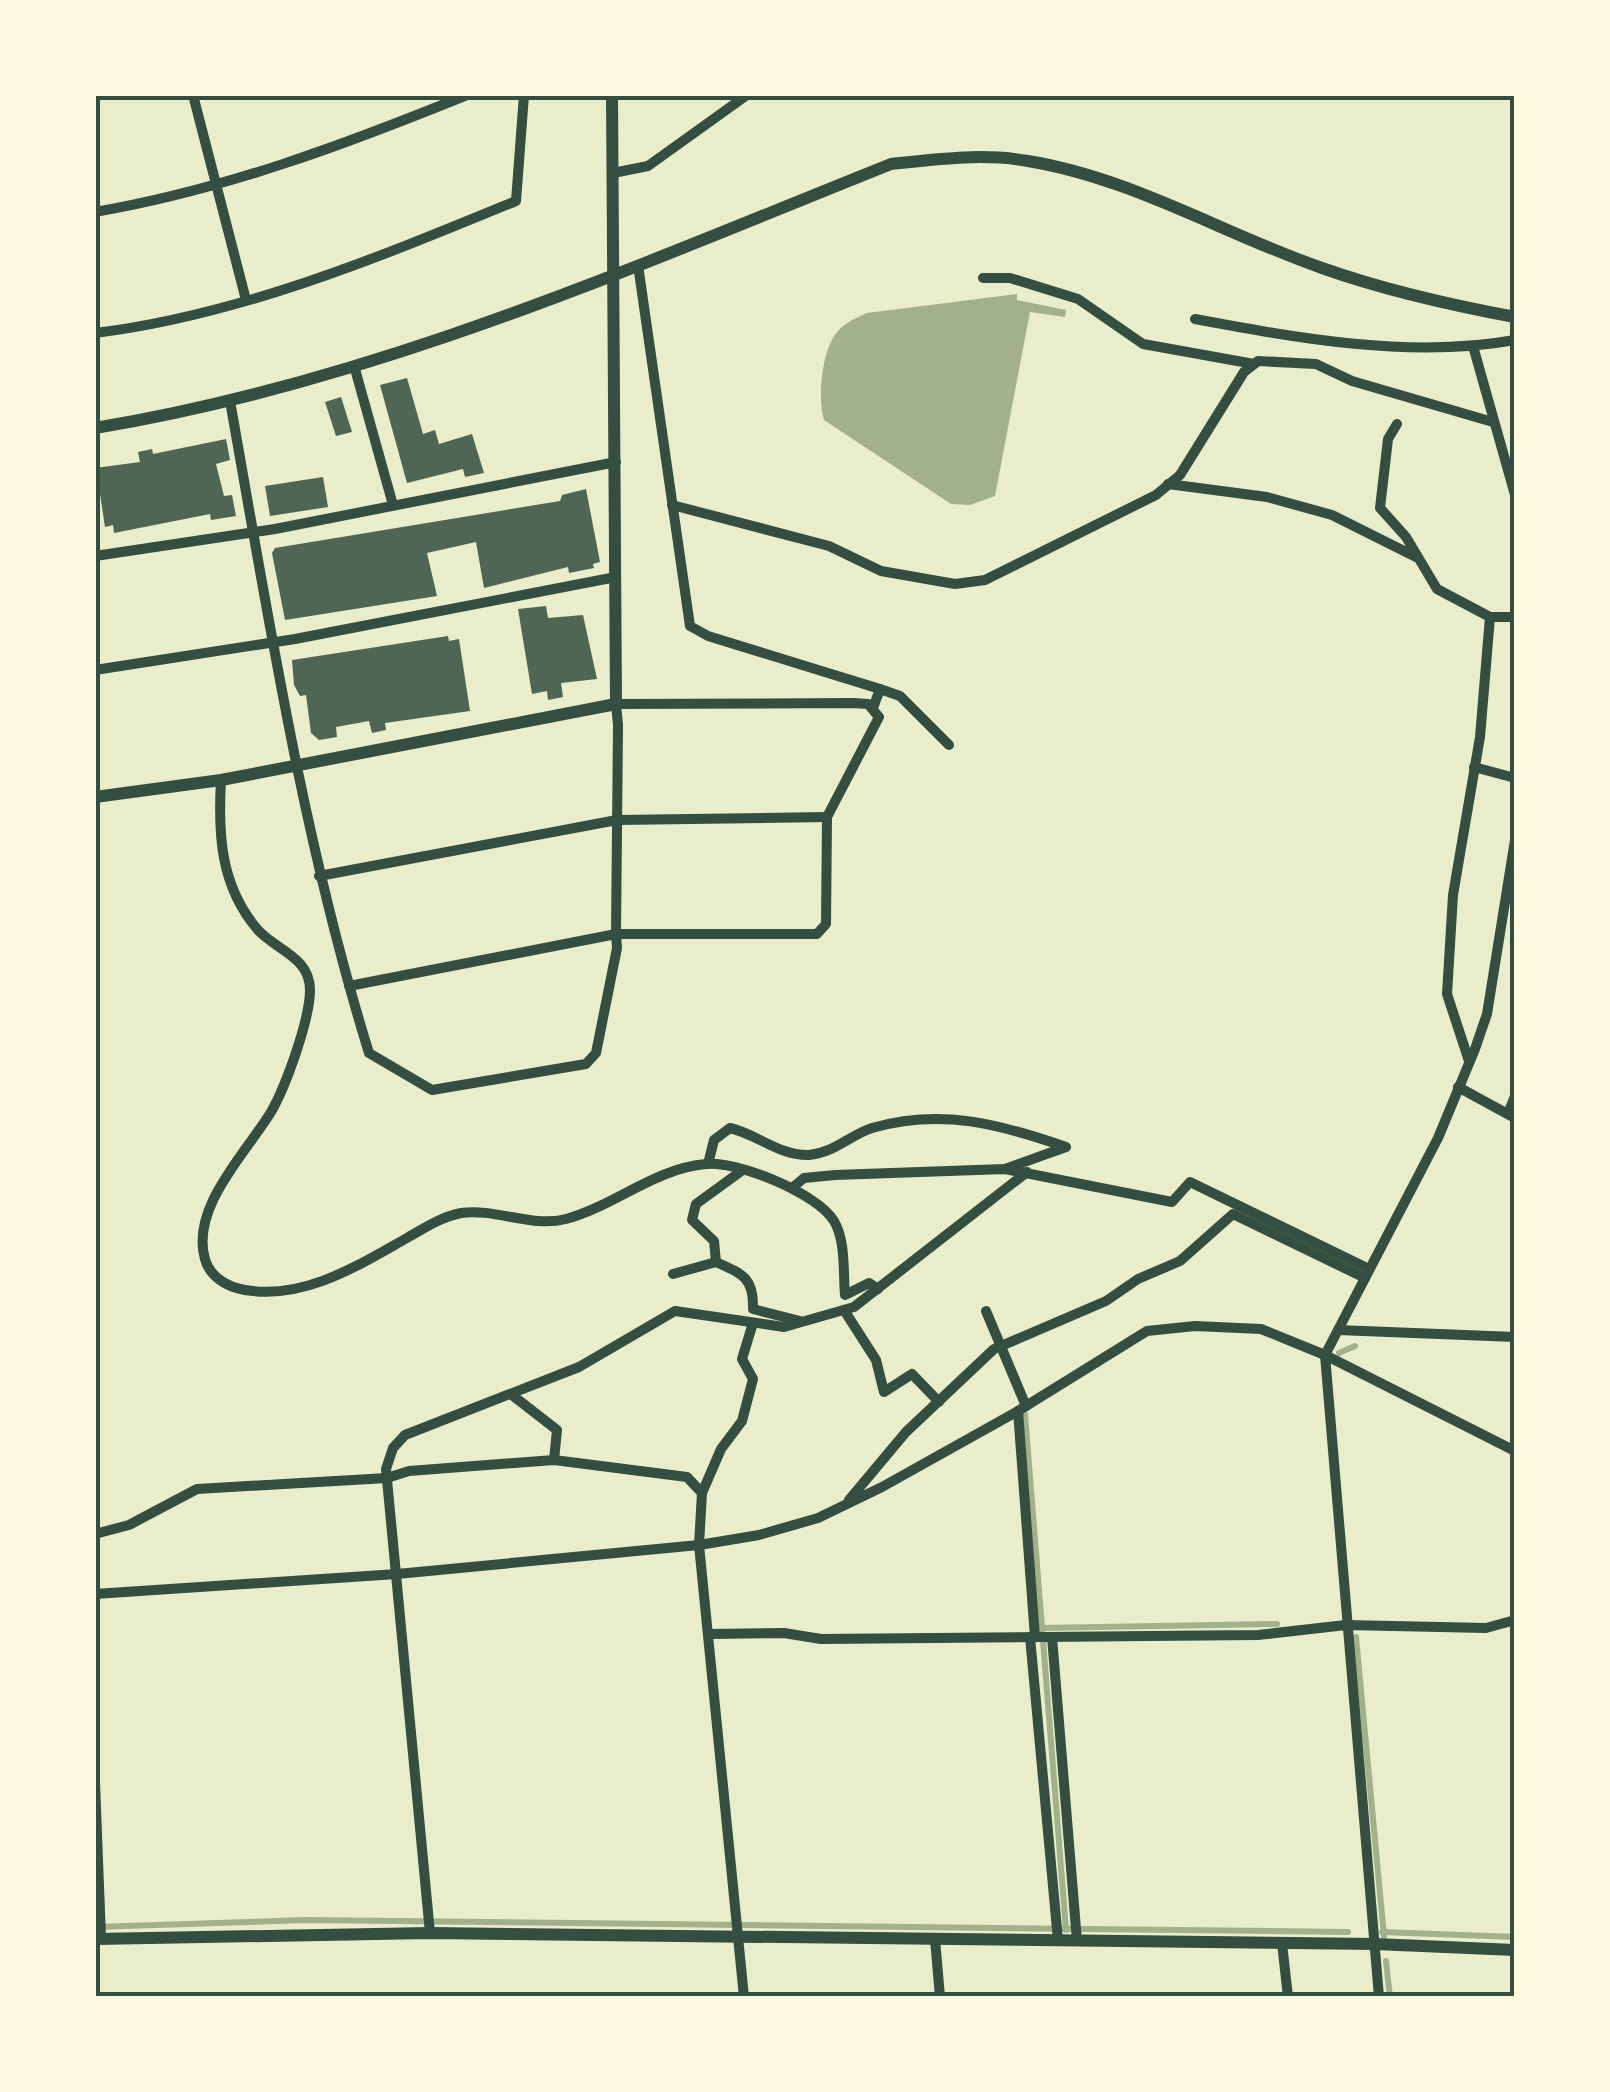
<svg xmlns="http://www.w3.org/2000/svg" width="1610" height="2092" font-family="'Alegreya Sans',sans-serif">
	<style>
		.water { fill: #a3b18a }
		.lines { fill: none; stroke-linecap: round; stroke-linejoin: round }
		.stream { stroke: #a3b18a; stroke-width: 6 }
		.building { fill: #4f6655 }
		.minor { stroke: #344e41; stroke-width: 10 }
		.tertiary { stroke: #344e41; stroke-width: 12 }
		.neatline { fill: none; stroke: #344e41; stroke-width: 4 }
	</style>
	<rect width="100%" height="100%" fill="#e9edc9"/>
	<path class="water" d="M1017 294V300L1066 310 1065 317 1030 312 995 496 970 505 951 504 824 420C817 398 822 348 838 331 846 322 856 318 867 313Z"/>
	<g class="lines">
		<g class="stream">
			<polyline points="1339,1353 1355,1346"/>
			<polyline points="1025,1414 1066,1930"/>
			<polyline points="1040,1628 1277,1624"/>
			<polyline points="1356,1637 1384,1936"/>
			<polyline points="95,1927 306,1920 1348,1932"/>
			<polyline points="1382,1932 1515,1937"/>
			<polyline points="1386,1961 1390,1997"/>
		</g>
	</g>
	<g class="building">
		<polygon points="407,378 423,434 435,430 439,444 472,434 484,473 465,477 463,469 407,483 380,385"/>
		<polygon points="341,397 352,432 336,436 325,402"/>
		<polygon points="226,439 230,460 216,464 224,496 232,495 236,516 211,520 210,514 114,533 113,525 105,527 100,494 95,494 95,468 140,462 138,452 152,449 153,454"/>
		<polygon points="323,477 328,507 270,516 265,486"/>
		<polygon points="586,489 600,562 593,564 594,568 569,573 568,567 484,588 476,542 427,553 437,596 285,620 272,553 275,548 560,501 562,495"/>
		<polygon points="546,606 548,618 583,615 597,679 561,683 563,697 548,700 547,691 532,694 518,609"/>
		<polygon points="448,636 449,641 459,639 470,711 385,723 386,730 372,733 369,721 336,727 337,737 319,740 311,733 306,695 300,696 294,685 292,660"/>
	</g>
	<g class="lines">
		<g class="minor">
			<polyline points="193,95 246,300"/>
			<polyline points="613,173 648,166 747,95"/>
			<path d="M95 212C224 190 346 144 467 95"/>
			<polyline points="638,265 690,626 708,636 880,689 873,708"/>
			<polyline points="983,278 1010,278 1078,299 1143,344 1254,364"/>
			<path d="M1195 319C1297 338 1411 359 1515 340"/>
			<path d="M95 333C241 315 382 256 516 201L524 95"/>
			<polyline points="1473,346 1515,495"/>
			<polyline points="355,369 393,505"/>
			<path d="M230 401C269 620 303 840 369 1053L432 1090 586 1064 596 1053 617 948 616 934 618 725 616 704 853 703 868 704 879 717 827 817 826 924 817 934H616L349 986"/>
			<polyline points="1397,424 1388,439 1380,508 1406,537 1437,589 1490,617 1480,737 1453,895 1447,994 1469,1061"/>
			<polyline points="1168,484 1267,497 1332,515 1416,557"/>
			<polyline points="672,505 829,546 881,571 955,584 985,580 1156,495 1180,475 1244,372 1258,361 1316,364 1352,381 1493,422"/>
			<polyline points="95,556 275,529 616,462"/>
			<polyline points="1490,617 1515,617"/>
			<polyline points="95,670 295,639 616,577"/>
			<polyline points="880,689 900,696 949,745"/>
			<polyline points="1474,767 1515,778"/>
			<path d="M221 780C218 834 220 886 258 930 276 950 310 957 310 990 310 1019 286 1086 271 1112 246 1153 190 1208 205 1259 210 1277 227 1287 245 1290 304 1300 357 1266 407 1238 424 1228 441 1217 461 1213 496 1208 531 1228 566 1219 614 1206 656 1168 706 1164 738 1161 817 1193 834 1221 846 1241 843 1273 845 1295L869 1283 878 1289"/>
			<polyline points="319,876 617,820 827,817"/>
			<polyline points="1458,1087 1515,1118"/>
			<polyline points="1509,1111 1515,1096"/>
			<path d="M708 1164 714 1140 730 1128C757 1134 779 1156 809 1155 834 1153 850 1135 872 1128 941 1108 1000 1124 1066 1147L1005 1169"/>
			<polyline points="792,1188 804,1178 835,1175 1005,1169 1172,1202 1190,1182 1367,1268"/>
			<polyline points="716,1262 714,1241 692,1220 696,1204 740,1172"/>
			<path d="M673 1274 716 1262C743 1274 754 1278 753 1309L800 1321"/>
			<polyline points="844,1310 876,1360 884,1392 912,1374 939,1402"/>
			<polyline points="986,1311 1026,1406"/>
			<polyline points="1338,1330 1515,1337"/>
			<polyline points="512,1395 557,1430 554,1460"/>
			<polyline points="1018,1411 1035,1637"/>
			<polyline points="702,1493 721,1449 742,1421 753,1379 742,1359 753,1323"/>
			<polyline points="849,1500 906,1432 994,1349 1106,1301 1138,1279 1180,1261 1233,1214 1363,1277"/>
			<polyline points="95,1534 129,1525 197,1489 387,1478 409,1471 554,1460 687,1477 702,1493 699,1545 744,1997"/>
			<polyline points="95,1594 397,1574 699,1545 759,1535 818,1518 882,1487 1018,1411 1147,1331 1195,1326 1261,1329 1325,1355 1515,1451"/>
			<polyline points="710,1634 784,1633 821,1639 1258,1635 1346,1625 1486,1628 1515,1620"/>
			<polyline points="1030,1637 1058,1940"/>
			<polyline points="1052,1637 1077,1941"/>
			<polyline points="95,1782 101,1938"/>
			<polyline points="430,1933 386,1469 393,1448 405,1435 579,1367 675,1311 784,1327 854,1307 1027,1172"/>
			<polyline points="935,1939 940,1997"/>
			<polyline points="1282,1943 1288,1997"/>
			<polyline points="1379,1997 1325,1355 1438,1138 1475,1049 1487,1014 1515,840"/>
		</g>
		<g class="tertiary">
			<path d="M95 428C374 382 631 268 891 164 937 159 983 153 1028 161 1132 178 1224 234 1322 268 1384 290 1450 305 1515 317"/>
			<polyline points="95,797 221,780 616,704 612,95"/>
			<polyline points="95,1939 430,1933 1375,1944 1515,1950"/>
		</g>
	</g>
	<rect width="1610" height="2092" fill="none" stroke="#fefae0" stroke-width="195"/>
	<rect x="98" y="98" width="1414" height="1896" class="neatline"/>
</svg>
